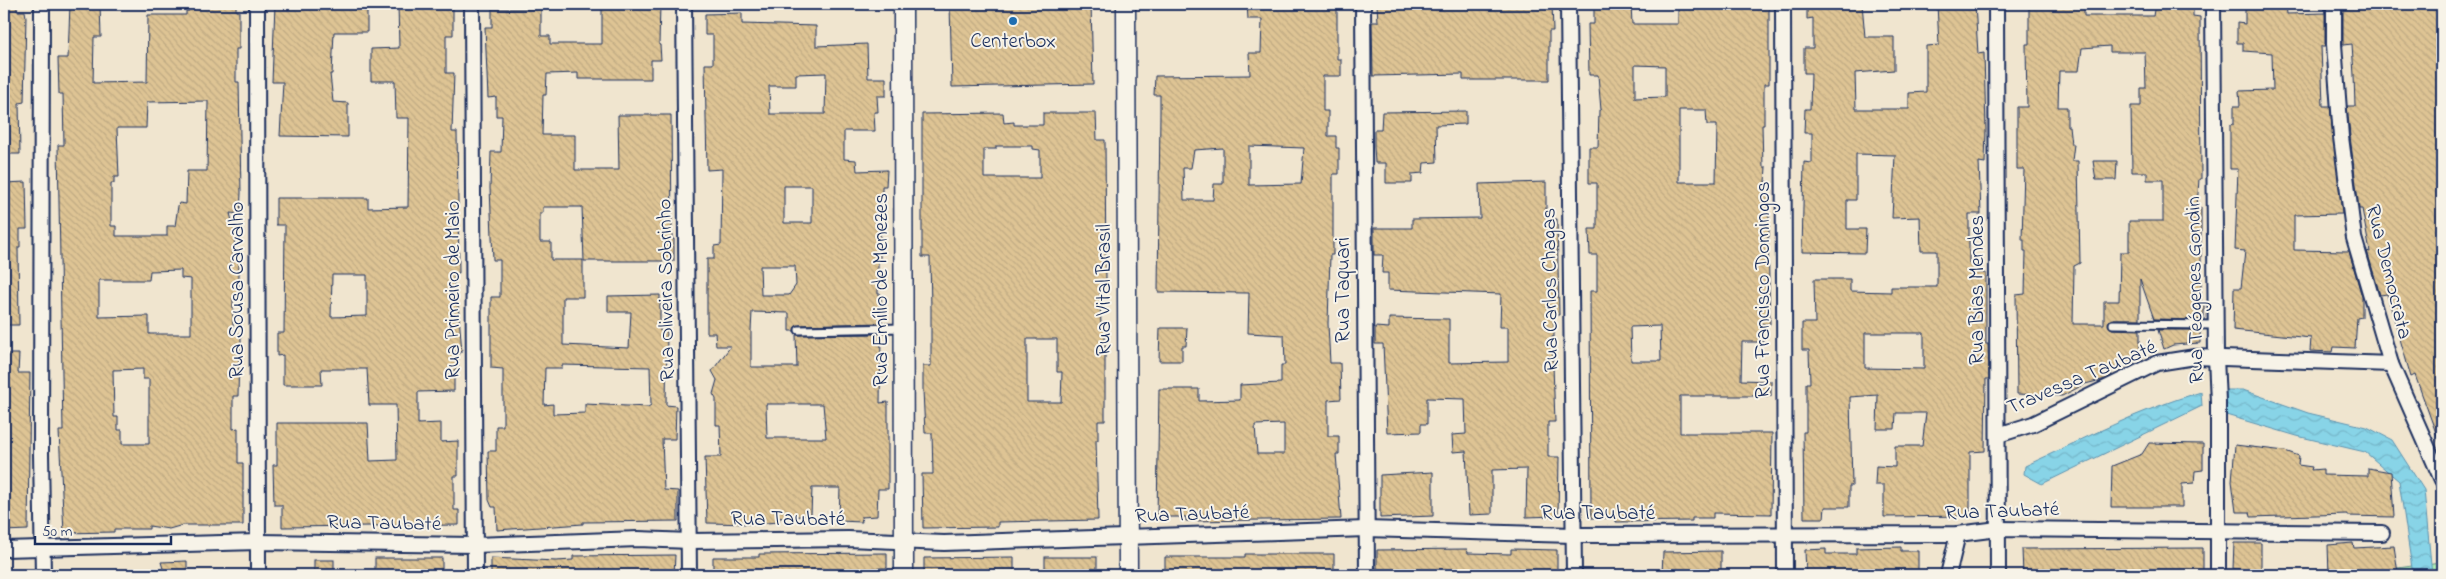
<svg xmlns="http://www.w3.org/2000/svg" width="2446" height="579" font-family="'Indie Flower',sans-serif">
	<style>
		.grass { fill: url(#grass-tufts); stroke: #648d88 }
		.water { fill: url(#water-waves); stroke: #5c92b0 }
		.building { fill: url(#building-back-hatch); stroke: #1b2f5e; fill-rule: evenodd }
		.lines { fill: none; stroke-linecap: round; stroke-linejoin: round }
		.service-casing { stroke: #1b2f5e; stroke-width: 11 }
		.minor-casing { stroke: #1b2f5e; stroke-width: 18 }
		.tertiary-casing { stroke: #1b2f5e; stroke-width: 21 }
		.service { stroke: #f7f3e8; stroke-width: 7 }
		.minor { stroke: #f7f3e8; stroke-width: 14 }
		.tertiary { stroke: #f7f3e8; stroke-width: 18 }
		.poi-dot { fill: #1f6fb2; stroke: #f7f3e8; stroke-width: 2 }
		.labels { text-anchor: middle; dominant-baseline: central; stroke-width: 4; stroke-linejoin: round; paint-order: stroke }
		.poi-label { font-size: 21px; fill: #1b2f5e; stroke: #f7f3e8 }
		.street-label { font-size: 21px; fill: #1b2f5e; stroke: #f7f3e8 }
	</style>
	<defs>
		<pattern id="grass-tufts" width="24" height="20" patternUnits="userSpaceOnUse" patternTransform="scale(1.25)"><rect width="24" height="20" fill="#acebb3"/><path d="M3 7l-1-3M5 7V3M7 7l1-3M15 17l-1-3M17 17v-4M19 17l1-3" fill="none" stroke="#93ca9c"/></pattern>
		<pattern id="water-waves" width="16" height="10" patternUnits="userSpaceOnUse" patternTransform="scale(1.25)"><rect width="16" height="10" fill="#88d4e7"/><path d="M0 5q4-4 8 0t8 0" fill="none" stroke="#75b6c9"/></pattern>
		<pattern id="building-back-hatch" width="6" height="6" patternUnits="userSpaceOnUse" patternTransform="scale(1.25)"><rect width="6" height="6" fill="#dec494"/><path d="M-1 5l2 2M0 0l6 6M5-1l2 2" fill="none" stroke="#bea982"/></pattern>
	</defs>
	<rect width="100%" height="100%" fill="#f0e5cf"/>
	<filter id="ink" filterUnits="userSpaceOnUse"><feTurbulence type="fractalNoise" baseFrequency=".02" numOctaves="2"/><feDisplacementMap in="SourceGraphic" scale="10" xChannelSelector="R" yChannelSelector="G"/><feConvolveMatrix kernelMatrix="1 2 1 2 8 2 1 2 1" color-interpolation-filters="sRGB"/></filter>
	<g filter="url(#ink)">
		<polygon class="grass" points="2440,562 2442,575 2349,575"/>
		<g class="water">
			<polygon points="2226,390 2243,390 2308,413 2367,427 2392,440 2424,490 2432,575 2413,575 2399,481 2365,452 2297,436 2226,415"/>
			<path d="M2201 392 2202 406 2042 484 2024 474 2025 466C2082 440 2140 409 2201 392Z"/>
		</g>
		<g class="building">
			<polygon points="4,4 17,4 17,11 25,11 26,17 24,102 19,103 20,154 4,154"/>
			<path d="M70 4H100L101 37H94L93 83 147 82 148 15H186V11H189V4H236V11H239V49H236V82H239L241 193 240 214 230 213 236 237 230 262 239 261V298H233V334H241V352H239L238 396H233V429L238 428V463H243V525H183L169 529 149 526V529H114V532L64 533 59 431H63L58 145H64L63 94H59L58 58H68ZM208 101 207 171H187L186 204 179 203 178 206 175 226H167V236H116V226H111V183H114V177H119L117 128H146L147 102ZM181 270V278L191 279V334H149V316L99 317V280H149L150 271ZM143 369V379H149V444H122V430H118V417H114L113 370Z"/>
			<polygon points="275,4 367,4 367,32 334,32 332,74 330,74 333,102 348,103 348,137 280,136 283,82 272,82"/>
			<path d="M398 4H453V35H446V73H454L452 132H457L459 273H454V304H458L462 352H459L458 369 454 370V391L418 392V424L441 423V442L458 441V476H454V510H459V525L282 527V505H274L273 465H277V423H368L370 461 397 460 396 405H369L367 369H321L322 385H283V355L277 356V333H284L285 225H276V198H368V208L408 207 409 118H396L395 81H371V49L399 48ZM332 275H367V316L331 317Z"/>
			<path d="M602 4H660L659 45H660L661 60H651V79H578V73L547 74 546 95H543L542 135H575V170H619L618 115H671L672 239H674V261H584L582 207H543V213H540V242H551V260H583V297H563V345L629 348 631 312H608V296L660 295V331H667L666 405 676 406 675 439H662L664 490 678 491V521L583 522V524L497 530 496 507H492L489 500 488 451H496V426H503V369L491 368V297H500V260H493L490 188 491 152H501L502 116H496V97L488 98 485 27H492V9H541V36H550V44H602ZM562 365 650 367 651 405 648 407 585 404V413L553 414V404L544 405 545 368H562Z"/>
			<polygon points="950,4 1091,4 1093,84 952,87"/>
			<path d="M1247 4H1337V59H1341V76H1323V111H1328V136H1336V148H1339V174H1333V255H1330L1328 324 1330 363H1340L1341 399 1328 400V436H1339V454H1336L1341 519 1186 521V517H1157L1159 389H1199V401L1240 400V385L1281 383V365H1285L1284 335 1248 333 1249 293 1158 292 1160 112V95H1154L1155 76 1250 75 1249 53H1261L1262 19H1248ZM1249 146 1304 148 1301 184 1249 185ZM1223 148V184H1214L1213 200H1184L1183 168H1191L1194 150ZM1284 424V454H1257L1255 425Z"/>
			<polygon points="1377,4 1552,4 1553,31 1549,31 1549,80 1463,80 1463,74 1373,76 1372,22 1378,22"/>
			<path d="M1594 4H1631L1632 24H1678V4H1769V84H1764V125H1762L1763 167H1766L1765 182H1769V237H1768L1770 324H1762L1763 342H1742L1741 380 1771 381V396H1680V433H1772L1771 514 1713 513V518H1692V521L1616 522V518H1591L1590 291H1597V255H1590L1589 229H1597V183H1589V147H1598L1599 110H1601L1598 75H1589L1588 24H1594ZM1635 65 1665 66V97L1635 98ZM1679 110H1706L1707 125H1717L1716 182H1679ZM1660 326 1661 361H1631L1630 327Z"/>
			<path d="M1807 4H1862L1865 37H1894V70L1855 73 1856 109H1909V93L1926 92V46L1939 45 1937 4H1975L1978 54 1984 53 1986 130 1985 163 1979 162 1981 214H1969V264L1977 265V273H1986V344H1988L1989 379H1986L1985 451 1970 452V516L1884 517V485H1875L1876 466 1895 467V446H1922L1926 413H1896L1895 429H1877L1878 395 1850 397 1852 486H1849V507H1825L1824 518H1804L1803 432H1806V383H1810L1809 350H1802V323H1815L1814 279H1850V291L1891 292V287H1937V251H1921L1920 217 1892 218 1895 155 1856 154V200H1847V229H1866L1865 253 1802 252 1804 162 1812 163V133H1804L1805 109H1810L1811 73H1804V48H1813V18L1807 19ZM1865 333H1924V369L1865 368Z"/>
			<path d="M2029 4H2084V16H2153L2155 4H2193V16L2200 17 2201 179H2199L2197 208H2201V304L2204 303V320L2154 319 2140 279V319H2113L2108 324 2112 329 2140 330V359L2110 372 2112 375 2106 379 2085 384 2062 396 2017 394 2016 295 2025 294 2026 251H2024V240H2022L2024 169H2017V107H2027L2026 44H2029ZM2110 46V52H2145L2146 88H2141V106H2131L2132 172H2147V180H2163V221H2129V252H2120L2119 301H2104V324H2073L2074 266 2080 263 2078 161H2072L2074 144H2071L2069 126H2067V107H2058L2059 71H2079L2082 48Z"/>
			<polygon points="2245,4 2286,5 2287,14 2325,13 2324,4 2325,4 2325,46 2321,46 2323,106 2330,106 2342,214 2294,215 2294,250 2349,251 2362,297 2362,317 2357,318 2355,348 2334,347 2333,352 2310,351 2311,338 2233,330 2234,288 2241,288 2245,251 2235,250 2238,169 2230,169 2230,125 2234,124 2234,106 2240,106 2239,91 2273,90 2272,53 2243,51 2243,43 2237,43 2237,23 2245,24"/>
			<polygon points="2343,4 2442,4 2442,444 2440,444 2415,375 2411,377 2387,294 2380,295 2367,251 2370,252 2362,209 2359,209 2350,136 2347,106 2355,106 2354,75 2352,44 2343,45"/>
			<path d="M742 13V24L816 26V46L867 44 868 78H886V96H877L878 112H874L875 131H844V159L856 160 857 171 887 170 886 186H882V203H880V259H878V294H881L882 323 799 325 795 327 794 331H789V313L752 312 751 331V367H797L796 335 881 334 880 403 888 402V489H878L877 516 861 517 862 522 839 521 840 488H812L811 515 779 518V522L753 524 707 523 705 457H721L720 425H716V399L713 394 717 380 712 371 731 346H716L715 333H707V259H714V246L721 245 722 169 707 170 705 64H713V35H705V14ZM826 73 825 114H770L769 86H796V74ZM784 186H812V223H784ZM760 266H795L796 285 789 295H761ZM766 404H823L826 438H767Z"/>
			<polygon points="1466,111 1466,124 1436,125 1437,162 1424,163 1423,173 1412,174 1412,183 1386,183 1386,163 1375,163 1374,147 1374,130 1381,130 1382,112"/>
			<path d="M1003 113 1004 123 1014 122V125H1043V113H1096L1097 140H1105L1106 284H1100L1101 329H1105V421H1098V440H1096L1098 520 998 522V527L923 528 922 474H933L932 433H925L923 390V366H931V310L930 257H922V114ZM996 146H1033V149L1040 150V178H984V149H996ZM1027 339H1057V372H1062L1061 402H1027Z"/>
			<polygon points="2093,161 2117,161 2116,180 2096,180"/>
			<polygon points="26,182 27,229 20,229 20,247 18,247 19,325 4,325 4,183"/>
			<polygon points="1546,182 1546,219 1557,219 1559,315 1554,315 1554,337 1552,337 1555,422 1548,422 1548,457 1559,457 1558,516 1526,517 1527,469 1492,470 1492,514 1469,515 1466,451 1453,452 1452,435 1466,434 1465,399 1427,398 1427,424 1421,424 1421,432 1387,433 1383,344 1375,344 1375,327 1389,328 1389,318 1449,319 1449,363 1508,362 1508,327 1500,327 1501,294 1388,290 1388,273 1382,273 1383,255 1374,255 1374,228 1412,228 1412,219 1480,218 1479,184"/>
			<polygon points="1160,328 1187,328 1186,346 1182,346 1182,361 1159,361"/>
			<polygon points="2158,330 2200,330 2200,343 2173,345 2164,349"/>
			<polygon points="4,354 19,354 18,373 30,373 28,530 4,531"/>
			<polygon points="2149,443 2203,444 2203,470 2195,471 2194,483 2182,484 2182,507 2111,507 2112,466 2142,454"/>
			<polygon points="2235,445 2285,451 2299,456 2298,465 2312,467 2311,470 2323,469 2323,475 2368,476 2368,468 2391,472 2394,517 2347,516 2347,514 2251,517 2250,512 2236,512 2232,481"/>
			<polygon points="1433,472 1433,516 1380,518 1380,475"/>
			<polygon points="2234,543 2261,543 2261,575 2239,575 2239,569 2233,569"/>
			<polygon points="2353,543 2354,548 2394,546 2398,573 2329,575 2328,545"/>
			<polygon points="1901,547 1901,551 1918,551 1918,575 1806,575 1805,550 1826,549 1826,554 1856,554 1856,548"/>
			<polygon points="2203,548 2203,575 2023,575 2022,549"/>
			<polygon points="1467,549 1468,553 1511,554 1511,549 1557,550 1557,575 1377,575 1377,550"/>
			<polygon points="1721,551 1721,575 1662,575 1663,552"/>
			<polygon points="887,553 887,568 852,569 852,575 713,575 713,557 759,557 759,554"/>
			<polygon points="1245,554 1334,554 1334,575 1165,575 1165,557 1245,557"/>
			<polygon points="675,555 674,575 491,575 491,558 556,561 573,560 573,556"/>
			<polygon points="1014,557 1014,575 924,575 924,558"/>
			<rect x="1045" y="557" width="52" height="18"/>
			<rect x="375" y="558" width="67" height="17"/>
			<rect x="314" y="560" width="20" height="15"/>
			<polygon points="187,561 187,575 165,575 161,562"/>
		</g>
		<g class="lines">
			<defs>
				<g id="service">
					<polyline points="2113,324 2216,325"/>
					<polyline points="799,330 904,328"/>
				</g>
				<g id="minor">
					<polyline points="42,4 41,453 43,575"/>
					<polyline points="257,4 258,575"/>
					<polyline points="472,4 475,575"/>
					<polyline points="684,4 689,575"/>
					<polyline points="1363,4 1367,575"/>
					<polyline points="1568,4 1574,575"/>
					<polyline points="1783,4 1785,575"/>
					<polyline points="1996,4 1998,575"/>
					<polyline points="2213,4 2216,357 2218,402 2218,575"/>
					<polyline points="2334,4 2334,44 2341,137 2354,238 2391,364 2442,480"/>
					<polyline points="1998,435 2033,424 2157,363 2195,357 2391,364"/>
					<polyline points="4,549 258,542 475,545 638,539 690,541 848,539 944,543 1366,529 1574,535 1958,534 1998,529 2382,533"/>
					<polyline points="1948,575 1958,534"/>
				</g>
				<g id="tertiary">
					<polyline points="903,4 904,575"/>
					<polyline points="1126,4 1128,575"/>
				</g>
			</defs>
			<use href="#service" class="service-casing"/>
			<use href="#minor" class="minor-casing"/>
			<use href="#tertiary" class="tertiary-casing"/>
			<use href="#service" class="service"/>
			<use href="#minor" class="minor"/>
			<use href="#tertiary" class="tertiary"/>
		</g>
	</g>
	<circle class="poi-dot" cx="1013" cy="21" r="5"/>
	<g class="labels">
		<g class="poi-label">
			<text x="1013" y="42">Centerbox</text>
		</g>
		<g class="street-label">
			<text transform="translate(2388 272) rotate(76)">Rua Democrata</text>
			<text transform="translate(238 290) rotate(-90)">Rua Sousa Carvalho</text>
			<text transform="translate(454 290) rotate(-90)">Rua Primeiro de Maio</text>
			<text transform="translate(667 290) rotate(-91)">Rua Oliveira Sobrinho</text>
			<text transform="translate(882 290) rotate(-90)">Rua Emílio de Menezes</text>
			<text transform="translate(1105 290) rotate(-90)">Rua Vital Brasil</text>
			<text transform="translate(1344 290) rotate(-90)">Rua Taquari</text>
			<text transform="translate(1551 290) rotate(-91)">Rua Carlos Chagas</text>
			<text transform="translate(1764 290) rotate(-90)">Rua Francisco Domingos</text>
			<text transform="translate(1978 290) rotate(-90)">Rua Bias Mendes</text>
			<text transform="translate(2196 290) rotate(-91)">Rua Teógenes Gondin</text>
			<text transform="translate(2082 378) rotate(-23)">Travessa Taubaté</text>
			<text transform="translate(2002 512) rotate(-2)">Rua Taubaté</text>
			<text x="1598" y="514">Rua Taubaté</text>
			<text transform="translate(1192 515) rotate(-2)">Rua Taubaté</text>
			<text x="788" y="520">Rua Taubaté</text>
			<text transform="translate(384 524) rotate(1)">Rua Taubaté</text>
		</g>
	</g>
	<rect width="2446" height="579" fill="none" stroke="#f7f3e8" stroke-width="20"/>
	<rect x="10" y="10" width="2426" height="559" fill="none" stroke="#1b2f5e" stroke-width="2" filter="url(#ink)"/>
	<path d="M35 536v8h136v-8" fill="none" stroke="#1b2f5e" stroke-width="2.5"/>
	<text x="42" y="536" font-size="15" fill="#1b2f5e" stroke="#f7f3e8" stroke-width="4" paint-order="stroke">50 m</text>
</svg>
